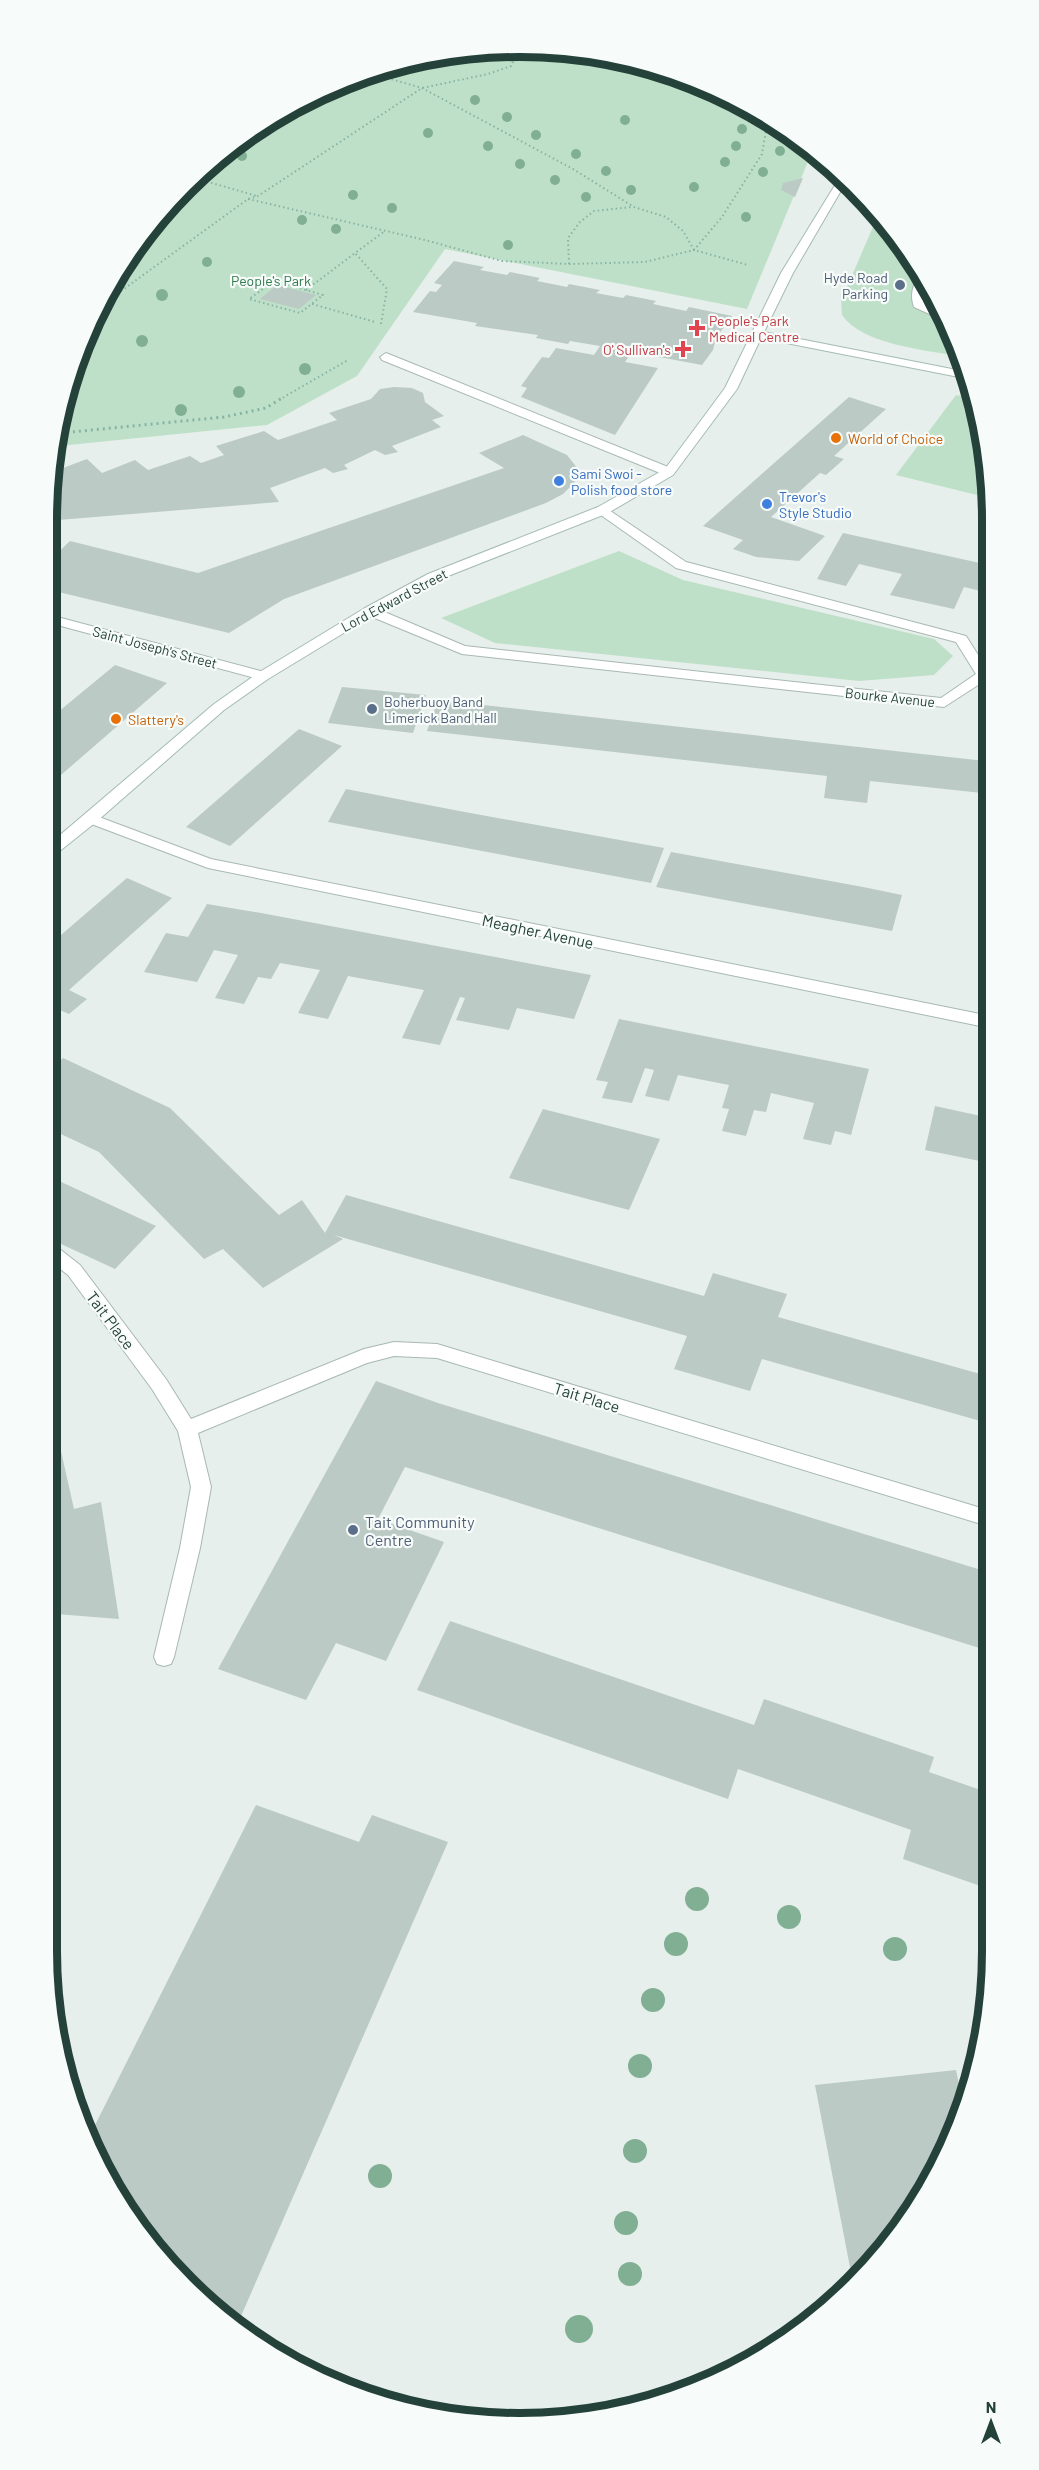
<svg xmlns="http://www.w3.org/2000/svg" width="1039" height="2470" font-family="Barlow,sans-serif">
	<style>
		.green { fill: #bfe0c8 }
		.building { fill: #bbcac4 }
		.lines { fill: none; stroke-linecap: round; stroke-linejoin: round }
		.service-casing { stroke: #a8b8b2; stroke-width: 2 }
		.minor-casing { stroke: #a8b8b2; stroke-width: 2 }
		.secondary-casing { stroke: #a4bbb3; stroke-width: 2 }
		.path-far1 { stroke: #86b3a5; stroke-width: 2; stroke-dasharray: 1.5 3; stroke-linecap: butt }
		.path { stroke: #86b3a5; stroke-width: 3; stroke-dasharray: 2 4; stroke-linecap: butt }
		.service { fill: #fff; fill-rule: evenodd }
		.minor { fill: #fff; fill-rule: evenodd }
		.secondary { fill: #fff; fill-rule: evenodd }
		.tree { fill: #80af93 }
		.service-dot { fill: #5c6f8a; stroke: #f7fbf9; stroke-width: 2 }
		.health-dot { fill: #e0444e; stroke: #f7fbf9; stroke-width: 2 }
		.food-dot { fill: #e8710a; stroke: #f7fbf9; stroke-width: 2 }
		.shop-dot { fill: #3f7fe0; stroke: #f7fbf9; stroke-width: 2 }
		.labels { text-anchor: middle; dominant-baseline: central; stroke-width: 4.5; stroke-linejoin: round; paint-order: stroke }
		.far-service-label { font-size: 14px; fill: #4e5e75; stroke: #f7fbf9; text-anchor: end }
		.far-park-label { font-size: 14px; fill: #2d7a4b; stroke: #f7fbf9 }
		.far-health-label { font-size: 14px; fill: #be3a42; stroke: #f7fbf9; text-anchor: start }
		.far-food-label { font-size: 14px; fill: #c56008; stroke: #f7fbf9; text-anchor: start }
		.far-shop-label { font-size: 14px; fill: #366cbe; stroke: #f7fbf9; text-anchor: start }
		.far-street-label { font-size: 14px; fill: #24423a; stroke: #f7fbf9 }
		.street-label { font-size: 16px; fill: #24423a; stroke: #f7fbf9 }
		.service-label { font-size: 16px; fill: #4e5e75; stroke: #f7fbf9; text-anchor: start }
		.rim { fill: none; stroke: #24423a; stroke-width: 8 }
	</style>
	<rect width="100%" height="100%" fill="#e6efeb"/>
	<g class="green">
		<polygon points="488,48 581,51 671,72 782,126 812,152 747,309 445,249 357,376 267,425 59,446 72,368 110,283 164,208 231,144 310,95 397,63"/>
		<path d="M879 213 944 311 958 356C925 350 861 344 842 315L841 301Z"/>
		<polygon points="956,395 970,398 988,457 989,498 896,475"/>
		<polygon points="619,551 683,580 934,639 953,656 934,675 859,681 495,643 441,618"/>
	</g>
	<g class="building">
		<polygon points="803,178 795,197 781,190 783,183"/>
		<polygon points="454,261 484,267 480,270 507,275 510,272 540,278 537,281 567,287 569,284 600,290 596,293 623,298 626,295 656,301 653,304 686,311 689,307 732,316 716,338 713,350 702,365 632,352 625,362 658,368 615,435 521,397 527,388 521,386 542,357 549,358 556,348 594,355 600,346 570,341 568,344 536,338 538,335 475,326 477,323 413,312 430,291 436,292 442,285 434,283"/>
		<polygon points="277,285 316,295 299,309 260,299"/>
		<polygon points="394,387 412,388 423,393 425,402 444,416 432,420 441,427 392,446 398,452 385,455 375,450 344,465 348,469 333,473 325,468 270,488 279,502 46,521 55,471 87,459 102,473 135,460 148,470 190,456 201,463 224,455 216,446 264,431 278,440 337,420 329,413 371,399 380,389"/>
		<polygon points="849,397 886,409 834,456 844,459 826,475 820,473 771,517 825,536 799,561 756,557 733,549 743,540 703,526"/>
		<polygon points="523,435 567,455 578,469 575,482 563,494 546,503 284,599 229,633 46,589 46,564 70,541 198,573 504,468 479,453"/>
		<polygon points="843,533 989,565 989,593 964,587 954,609 890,595 902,574 889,571 859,564 846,586 817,579"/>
		<polygon points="115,665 167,683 46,788 46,722"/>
		<polygon points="342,687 426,695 413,733 328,723"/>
		<polygon points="438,700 985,761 982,793 870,781 867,803 824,798 827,776 427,731"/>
		<polygon points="299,729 342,746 230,846 186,827"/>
		<polygon points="988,761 989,761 989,811 983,810"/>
		<polygon points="346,789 454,810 664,848 651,883 328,822"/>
		<polygon points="671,852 863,887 902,895 892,931 656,887"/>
		<polygon points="127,878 172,898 69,990 87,999 69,1014 51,1006 46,1010 46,948"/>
		<polygon points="207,904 261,913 591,975 574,1019 517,1008 509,1030 456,1020 465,998 460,997 440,1045 402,1038 424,990 348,976 328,1019 298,1013 320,970 280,963 271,979 258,977 244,1004 215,998 238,955 214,950 197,982 144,972 166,933 188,937"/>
		<polygon points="619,1019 869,1069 851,1135 835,1131 831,1145 803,1139 814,1103 771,1093 766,1112 754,1110 746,1136 722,1131 729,1109 722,1108 729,1085 678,1075 669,1101 645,1096 654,1070 645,1068 632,1103 602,1098 608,1082 596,1080"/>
		<polygon points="63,1058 170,1108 279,1215 302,1200 325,1233 346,1195 704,1296 713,1273 787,1294 778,1317 991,1377 991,1424 762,1359 750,1391 674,1369 687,1336 334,1235 343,1239 263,1288 223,1249 204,1259 99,1152 46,1127 46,1073"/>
		<polygon points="935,1106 990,1118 990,1163 925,1150"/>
		<polygon points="543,1109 660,1139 629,1210 509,1178"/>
		<polygon points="57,1180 156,1226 115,1269 46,1237 46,1191"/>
		<polygon points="376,1381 438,1403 991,1573 992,1652 405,1467 378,1519 444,1542 386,1661 336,1643 306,1700 218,1669"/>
		<polygon points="47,1389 74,1509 101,1502 119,1619 56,1614 46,1583"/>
		<polygon points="450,1621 754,1725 764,1699 934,1757 929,1772 992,1794 992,1890 903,1859 911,1830 852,1809 738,1769 728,1799 417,1690"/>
		<polygon points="256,1805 359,1842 372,1815 448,1842 238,2323 164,2262 110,2187 88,2139"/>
		<polygon points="956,2070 964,2108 895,2239 853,2283 815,2085"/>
	</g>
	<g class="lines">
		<defs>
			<path id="service" d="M921 277 926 285 923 296 925 305 945 314 947 322 914 307C910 296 912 283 921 277Z"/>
			<g id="minor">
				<polygon points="386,353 673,469 675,472 669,476 665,475 382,360 380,357"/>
				<polygon points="603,506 686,562 966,636 989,672 989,678 944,707 462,654 365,614 363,611 365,608 375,608 465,646 941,698 976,674 956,642 676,568 598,513 597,510 598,507"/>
				<polygon points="46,614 268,673 270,676 263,680 46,622"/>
				<polygon points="91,814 211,859 990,1016 990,1028 208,868 86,822 83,819 86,816"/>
				<polygon points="46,1241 52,1243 80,1265 166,1379 191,1419 364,1349 394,1342 437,1344 991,1511 991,1527 437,1358 394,1356 367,1363 198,1433 211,1487 200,1548 174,1657 171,1664 164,1666 157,1664 154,1657 180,1548 191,1487 178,1431 152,1389 68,1275 46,1258"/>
			</g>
			<polygon id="secondary" points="840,177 846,182 793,273 764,332 962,371 964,378 761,338 737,389 673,475 608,513 438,580 375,614 268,679 224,710 96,822 51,858 46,860 46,847 214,704 258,673 365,608 428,574 598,507 665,469 725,388 781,273"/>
		</defs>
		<use href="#service" class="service-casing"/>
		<use href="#minor" class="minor-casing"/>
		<use href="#secondary" class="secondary-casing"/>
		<g class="path-far1">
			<polyline points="370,73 422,88 573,169 634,207 666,217 683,231 694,250 748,265"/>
			<polyline points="198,179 257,196"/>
			<polyline points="191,182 269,134 291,116 289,108"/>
			<polyline points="248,199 425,240 502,261 569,264 645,262 694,250 722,217 762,154 768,119"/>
			<polyline points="569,264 568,238 580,222 594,211 632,207"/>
			<polygon points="274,281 323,295 300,313 249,299"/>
			<polyline points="306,290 355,253"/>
			<polyline points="312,304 375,322"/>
			<polyline points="99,307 248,199 258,196 422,88 488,74 511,66 519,49"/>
			<polyline points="381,324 387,289 355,253 385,231"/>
			<polyline points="279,400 348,360"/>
		</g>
		<polyline class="path" points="61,433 224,417 266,408 282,398"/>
		<use href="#service" class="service"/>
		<use href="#minor" class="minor"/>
		<use href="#secondary" class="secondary"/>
	</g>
	<g class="tree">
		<circle cx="475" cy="100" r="5"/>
		<circle cx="507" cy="117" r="5"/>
		<circle cx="625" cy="120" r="5"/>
		<circle cx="742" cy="129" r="5"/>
		<circle cx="428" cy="133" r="5"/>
		<circle cx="536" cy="135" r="5"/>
		<circle cx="488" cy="146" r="5"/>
		<circle cx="736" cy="146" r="5"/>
		<circle cx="780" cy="151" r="5"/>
		<circle cx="576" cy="154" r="5"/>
		<circle cx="242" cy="156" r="5"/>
		<circle cx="725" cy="162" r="5"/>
		<circle cx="520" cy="164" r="5"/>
		<circle cx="606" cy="171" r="5"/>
		<circle cx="763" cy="172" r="5"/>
		<circle cx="555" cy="180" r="5"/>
		<circle cx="694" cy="187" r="5"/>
		<circle cx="631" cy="190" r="5"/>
		<circle cx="353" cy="195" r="5"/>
		<circle cx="586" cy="197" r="5"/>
		<circle cx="392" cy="208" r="5"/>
		<circle cx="746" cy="217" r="5"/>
		<circle cx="302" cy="220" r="5"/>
		<circle cx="336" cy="229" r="5"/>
		<circle cx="508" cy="245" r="5"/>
		<circle cx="207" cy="262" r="5"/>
		<circle cx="162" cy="295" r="6"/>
		<circle cx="142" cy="341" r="6"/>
		<circle cx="305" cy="369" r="6"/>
		<circle cx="239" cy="392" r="6"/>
		<circle cx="181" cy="410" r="6"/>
		<circle cx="697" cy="1899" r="12"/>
		<circle cx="789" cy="1917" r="12"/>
		<circle cx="676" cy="1944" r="12"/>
		<circle cx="895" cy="1949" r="12"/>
		<circle cx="653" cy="2000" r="12"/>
		<circle cx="640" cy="2066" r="12"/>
		<circle cx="635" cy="2151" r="12"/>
		<circle cx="380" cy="2176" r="12"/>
		<circle cx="626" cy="2223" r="12"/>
		<circle cx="630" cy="2274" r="12"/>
		<circle cx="579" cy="2329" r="14"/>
	</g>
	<g class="service-dot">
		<circle cx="900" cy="285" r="6"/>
		<circle cx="372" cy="709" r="6"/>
		<circle cx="353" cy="1530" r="6"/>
	</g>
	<g class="health-dot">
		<path d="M694 319h6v6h6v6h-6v6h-6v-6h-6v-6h6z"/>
		<path d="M680 340h6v6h6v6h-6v6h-6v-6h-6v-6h6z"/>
	</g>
	<g class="food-dot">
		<circle cx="836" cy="438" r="6"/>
		<circle cx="116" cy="719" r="6"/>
	</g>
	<g class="shop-dot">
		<circle cx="559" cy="481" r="6"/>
		<circle cx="767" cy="504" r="6"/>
	</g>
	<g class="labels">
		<g class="far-service-label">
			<text x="888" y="277">Hyde Road<tspan x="888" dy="16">Parking</tspan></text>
			<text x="384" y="701" text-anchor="start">Boherbuoy Band<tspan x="384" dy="16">Limerick Band Hall</tspan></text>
		</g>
		<g class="far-park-label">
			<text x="271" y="280">People's Park</text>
		</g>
		<g class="far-health-label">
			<text x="709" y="320">People's Park<tspan x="709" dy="16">Medical Centre</tspan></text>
			<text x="671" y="349" text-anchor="end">O' Sullivan's</text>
		</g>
		<g class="far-food-label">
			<text x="848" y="438">World of Choice</text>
			<text x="128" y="719">Slattery's</text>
		</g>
		<g class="far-shop-label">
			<text x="571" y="473">Sami Swoi -<tspan x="571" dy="16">Polish food store</tspan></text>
			<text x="779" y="496">Trevor's<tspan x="779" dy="16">Style Studio</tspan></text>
		</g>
		<g class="far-street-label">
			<text transform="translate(394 600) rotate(-28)">Lord Edward Street</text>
			<text transform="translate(155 647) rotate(15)">Saint Joseph's Street</text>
			<text transform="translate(890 697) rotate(6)">Bourke Avenue</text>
		</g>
		<g class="street-label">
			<text transform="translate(538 931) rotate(12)">Meagher Avenue</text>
			<text transform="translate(111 1320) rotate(53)">Tait Place</text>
			<text transform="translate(587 1397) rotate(17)">Tait Place</text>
		</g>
		<g class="service-label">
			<text x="365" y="1521">Tait Community<tspan x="365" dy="18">Centre</tspan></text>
		</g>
	</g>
	<path d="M0 0H1039V2470H0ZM519 57H520A462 462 0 0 1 982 519V1951A462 462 0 0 1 520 2413H519A462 462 0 0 1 57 1951V519A462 462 0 0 1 519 57Z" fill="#f7fbf9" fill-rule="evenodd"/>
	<path class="rim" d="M519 57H520A462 462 0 0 1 982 519V1951A462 462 0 0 1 520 2413H519A462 462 0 0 1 57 1951V519A462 462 0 0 1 519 57Z"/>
	<g transform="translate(991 2422)" stroke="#f7fbf9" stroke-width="4.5" paint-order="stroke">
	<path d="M0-4.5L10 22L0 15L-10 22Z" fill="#24423a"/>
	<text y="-9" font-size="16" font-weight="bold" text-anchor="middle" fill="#24423a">N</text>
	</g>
</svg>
